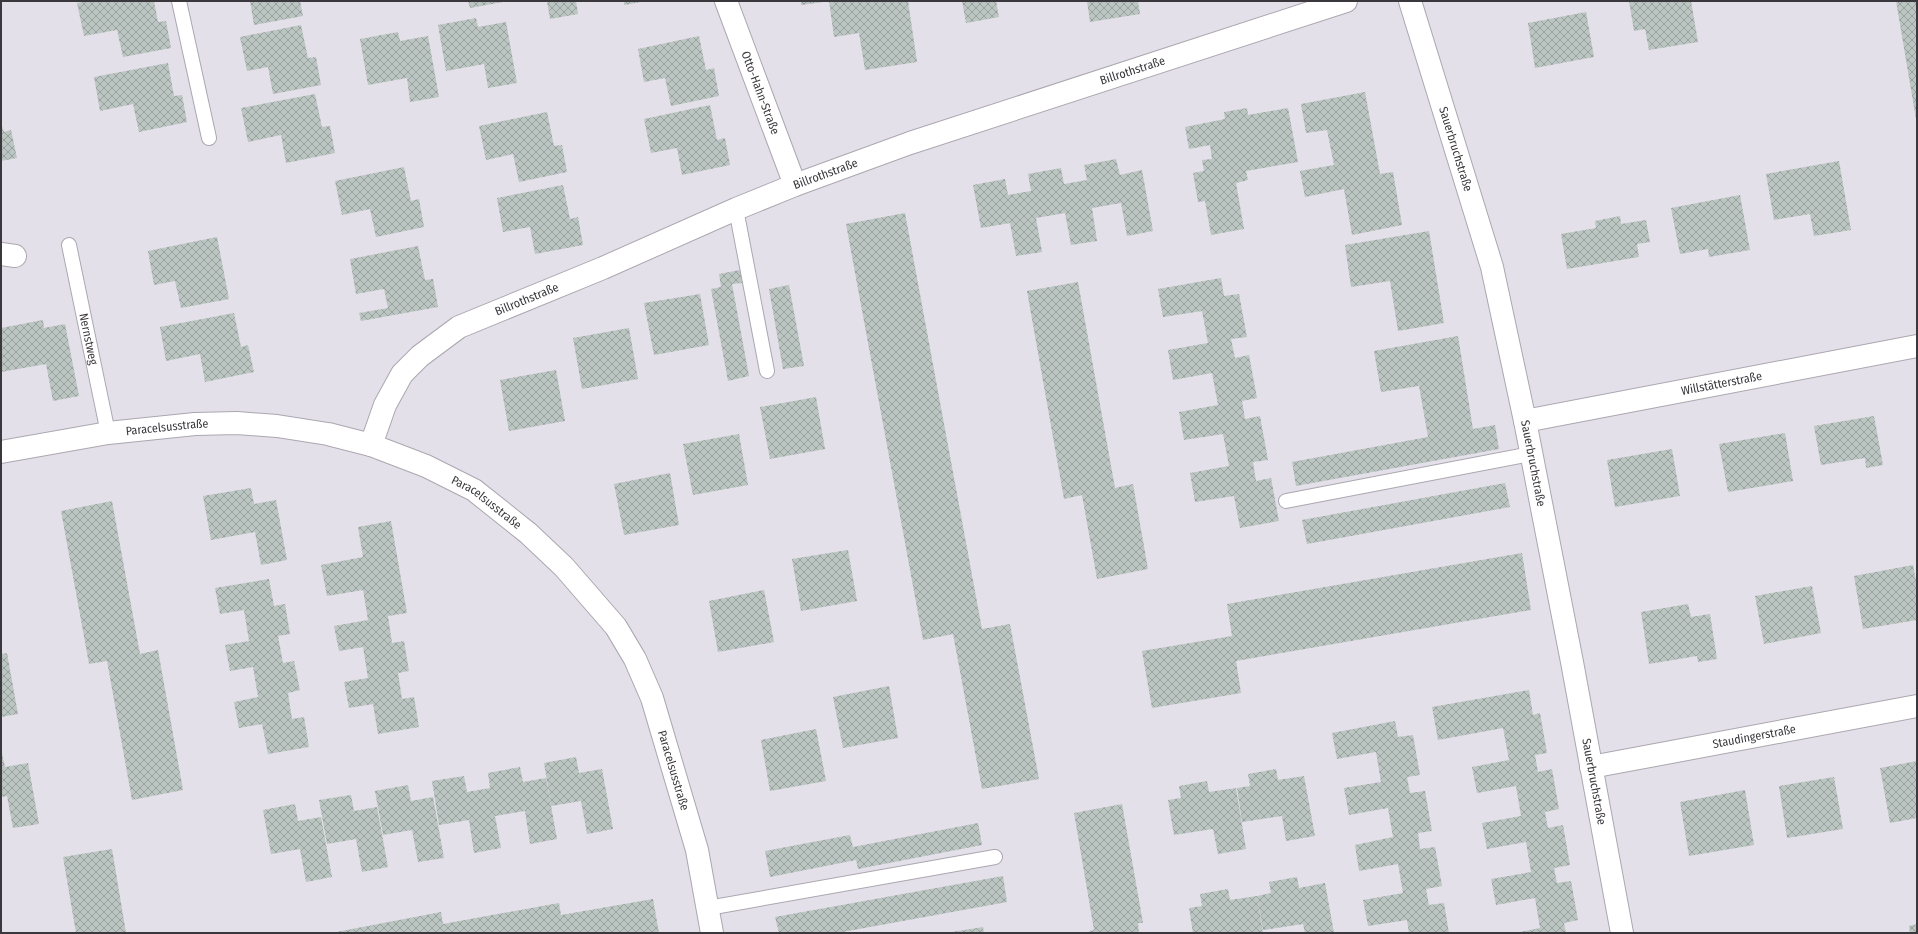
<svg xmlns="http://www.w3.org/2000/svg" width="1918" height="934" font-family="'Fira Sans Condensed',sans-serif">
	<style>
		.building { fill: url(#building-cross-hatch) }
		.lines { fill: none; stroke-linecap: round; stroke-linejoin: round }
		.lane-casing { stroke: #aba7b0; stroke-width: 16 }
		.street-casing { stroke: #aba7b0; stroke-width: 24 }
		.lane { stroke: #fff; stroke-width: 14 }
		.street { stroke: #fff; stroke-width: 22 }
		.labels { text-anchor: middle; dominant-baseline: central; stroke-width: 3; stroke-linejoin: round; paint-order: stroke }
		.street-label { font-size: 12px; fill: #3a383c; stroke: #fff }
	</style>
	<defs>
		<pattern id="building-cross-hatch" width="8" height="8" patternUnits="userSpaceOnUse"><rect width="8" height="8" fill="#bbc5c1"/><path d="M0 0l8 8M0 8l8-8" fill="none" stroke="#99a19e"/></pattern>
	</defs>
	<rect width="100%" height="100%" fill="#e4e0e9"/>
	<g class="building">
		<polygon points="88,1 154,1 158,22 166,21 171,48 123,57 117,30 84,36 77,3"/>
		<polygon points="250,1 300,1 303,16 254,25"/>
		<polygon points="468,1 502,1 503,2 470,8"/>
		<polygon points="547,1 576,1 578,14 550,19"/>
		<polygon points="624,1 641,1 641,2 624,5"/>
		<polygon points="801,1 822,1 823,2 801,5"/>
		<polygon points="829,1 908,1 917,62 865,70 859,33 834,37"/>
		<polygon points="962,1 996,1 999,17 966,23"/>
		<polygon points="1087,1 1138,1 1140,14 1090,22"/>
		<polygon points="1629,1 1691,1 1698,42 1649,50 1645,29 1634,31"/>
		<polygon points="1896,1 1917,1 1917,119 1916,119"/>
		<polygon points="1586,12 1594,57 1535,68 1528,23"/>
		<polygon points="476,18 478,27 506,22 517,83 488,88 484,64 446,71 438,25"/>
		<polygon points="301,25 308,58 316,57 321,85 273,94 268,67 247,71 240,37"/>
		<polygon points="398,32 400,41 428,36 439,97 410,102 407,78 368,85 360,39"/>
		<polygon points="699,36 706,70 714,68 719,96 671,106 665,78 644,82 638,49"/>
		<polygon points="168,63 174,96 182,95 187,122 139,132 133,104 100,111 94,77"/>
		<polygon points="1365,92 1380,174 1393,172 1402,225 1352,235 1344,189 1305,197 1300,171 1334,165 1327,130 1306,133 1301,104"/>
		<polygon points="315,94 322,127 330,126 335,153 286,163 281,135 248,142 241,108"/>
		<polygon points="710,105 717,140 725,138 730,165 682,175 677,148 651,153 644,119"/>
		<polygon points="1247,108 1248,115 1288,108 1298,162 1246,171 1248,180 1236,183 1244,229 1211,235 1205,201 1198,202 1193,173 1204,171 1202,160 1212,159 1210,145 1189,149 1185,127 1225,119 1224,112"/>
		<polygon points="547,112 554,146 562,145 567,172 519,182 513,154 486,160 479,126"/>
		<polygon points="1,123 4,132 11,130 17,158 1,161"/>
		<polygon points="1116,159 1120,175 1142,170 1153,231 1127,236 1121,203 1092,208 1097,241 1071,245 1065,213 1036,218 1042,252 1016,256 1010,223 981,228 973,185 1005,179 1008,195 1031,191 1028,174 1061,168 1064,184 1087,180 1084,165"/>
		<polygon points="1839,161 1851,230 1814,236 1810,214 1774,220 1766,174"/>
		<polygon points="404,167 411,201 419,199 424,227 376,237 370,209 342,215 335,181"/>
		<polygon points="563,185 570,219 578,217 583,245 535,254 530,227 503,232 497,198"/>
		<polygon points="1740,195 1750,250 1709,257 1708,249 1680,254 1671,208"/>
		<polygon points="905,213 982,629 1010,624 1039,779 982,789 953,634 923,640 846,224"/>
		<polygon points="1620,216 1621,224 1646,220 1650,242 1637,244 1639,257 1567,269 1561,234 1596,228 1595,221"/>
		<polygon points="1429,231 1444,323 1398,331 1390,281 1351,287 1345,245"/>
		<polygon points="217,237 229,299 181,308 175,281 154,285 148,251"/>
		<polygon points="418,246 425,280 433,279 438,307 361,321 359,313 388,308 384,289 356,294 350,259"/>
		<polygon points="740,270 742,283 732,284 749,376 728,381 711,289 721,287 719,274"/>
		<polygon points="1221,278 1224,296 1239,294 1247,337 1231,339 1235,358 1249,355 1257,398 1242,401 1245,419 1260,416 1268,460 1253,462 1256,481 1271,478 1279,521 1240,528 1234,496 1195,502 1190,473 1229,466 1223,434 1184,440 1179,412 1218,405 1212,373 1173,380 1168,350 1208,343 1202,311 1163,317 1158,289"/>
		<polygon points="1078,282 1115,488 1133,484 1148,569 1097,579 1082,495 1064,499 1027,291"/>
		<polygon points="789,285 804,366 783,369 769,289"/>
		<polygon points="700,294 709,345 654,355 644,303"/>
		<polygon points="234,313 241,347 248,345 254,372 205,382 200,354 166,361 160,327"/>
		<polygon points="43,320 44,328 65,324 79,396 53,401 46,364 1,372 1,328"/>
		<polygon points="629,328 638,379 582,389 573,338"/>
		<polygon points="1458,336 1473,429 1495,425 1499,449 1296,486 1292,462 1428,437 1419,386 1381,392 1374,351"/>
		<polygon points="556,370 565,421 509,431 500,380"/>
		<polygon points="816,397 825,449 770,459 760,407"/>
		<polygon points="1874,416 1883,465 1866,468 1865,458 1821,465 1814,426"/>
		<polygon points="1785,433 1793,481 1728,492 1719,444"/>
		<polygon points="739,434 748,485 693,495 683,444"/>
		<polygon points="1672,449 1680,496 1615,507 1607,460"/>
		<polygon points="670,473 679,525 624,535 614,484"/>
		<polygon points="1505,483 1510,507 1307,544 1302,520"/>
		<polygon points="251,488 254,504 276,500 287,560 261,565 255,532 211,540 203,496"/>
		<polygon points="112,501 140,654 158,650 183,790 132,800 107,661 89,664 61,511"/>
		<polygon points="391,521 407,613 388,616 392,643 404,641 409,671 398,673 402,699 414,697 419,727 378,734 373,704 349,708 344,682 368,678 363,647 339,651 334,626 368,620 363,590 327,596 321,565 363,557 358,527"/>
		<polygon points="848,550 857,601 801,611 792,559"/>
		<polygon points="1522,553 1531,610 1236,661 1241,693 1152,708 1142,651 1232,636 1227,604"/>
		<polygon points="1913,565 1917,586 1917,620 1863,629 1854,576"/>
		<polygon points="269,579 274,606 285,604 290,634 278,636 283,663 294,661 300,690 288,693 292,719 304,717 309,747 268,754 262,724 239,728 234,702 258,697 253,667 230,671 225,645 249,641 244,610 220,614 215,588"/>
		<polygon points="1812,586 1821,633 1764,644 1755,596"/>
		<polygon points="764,590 774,642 718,652 709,601"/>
		<polygon points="1688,604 1691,617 1710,614 1717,659 1698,662 1697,656 1649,664 1641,612"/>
		<polygon points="7,653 18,714 1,717 1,654"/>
		<polygon points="889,686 898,738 843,748 833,697"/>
		<polygon points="1529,690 1533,715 1540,713 1547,753 1535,755 1538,772 1552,769 1559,809 1545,812 1548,828 1563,825 1570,865 1554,868 1557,883 1571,881 1578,920 1564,923 1566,933 1515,933 1540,928 1535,898 1496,905 1491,879 1531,872 1526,842 1487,849 1482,823 1521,816 1516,786 1477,793 1472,767 1509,760 1503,728 1438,740 1432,707"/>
		<polygon points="1395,721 1398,737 1413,735 1420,775 1407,777 1410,793 1425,791 1432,831 1418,833 1420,849 1435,847 1442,886 1426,889 1429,905 1444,903 1449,933 1409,933 1407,920 1368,926 1363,900 1403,893 1398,864 1359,871 1355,845 1393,837 1388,808 1349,815 1344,788 1381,782 1376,752 1337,759 1332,733"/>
		<polygon points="816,729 826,781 770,791 761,740"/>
		<polygon points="1,749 5,767 28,763 39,824 13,828 7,796 1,797"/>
		<polygon points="576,757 579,773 602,769 613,829 587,834 581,801 551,806 544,763"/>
		<polygon points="1917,761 1917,818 1890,823 1880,768"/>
		<polygon points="520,767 523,782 546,778 557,839 530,844 525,811 495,816 501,848 474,853 469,820 439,825 432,781 464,776 467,792 490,788 488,773"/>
		<polygon points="1276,769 1278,780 1304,776 1315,836 1286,841 1282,816 1242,822 1237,788 1250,786 1248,774"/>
		<polygon points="1834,777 1843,829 1787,838 1779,786"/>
		<polygon points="1207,781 1209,792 1236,788 1246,849 1218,854 1213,829 1174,835 1168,800 1181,798 1179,786"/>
		<polygon points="408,785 411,801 433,797 444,858 418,862 412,830 383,835 375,791"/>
		<polygon points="1745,790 1754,845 1689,856 1680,802"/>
		<polygon points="351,795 354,811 377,807 388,867 362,872 356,839 327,844 319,800"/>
		<polygon points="295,804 298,821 321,817 332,877 306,882 300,849 271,854 263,810"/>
		<polygon points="1122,804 1143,923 1138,923 1139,933 1090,933 1089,931 1094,930 1074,813"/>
		<polygon points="978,823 982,845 858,869 856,860 770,877 765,851 850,835 853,847"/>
		<polygon points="112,849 126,933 76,933 63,857"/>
		<polygon points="1003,876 1007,902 837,933 779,933 775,917"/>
		<polygon points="1297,877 1299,888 1325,883 1334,933 1305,933 1303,924 1263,930 1257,896 1271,893 1269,882"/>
		<polygon points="1228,889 1230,900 1257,896 1263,933 1193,933 1189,908 1202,906 1200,894"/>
		<polygon points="653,899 659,933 331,933 441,912 443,924 559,903 561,915"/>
		<polygon points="1917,924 1917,933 1910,933 1909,926"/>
		<polygon points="983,927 984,933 952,933 952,932"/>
	</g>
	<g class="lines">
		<defs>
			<g id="lane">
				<polyline points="179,1 209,138"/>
				<polyline points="736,209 767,371"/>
				<path id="s1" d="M69 245 108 433"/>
				<polyline points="1286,501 1531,454"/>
				<polyline points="708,908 995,857"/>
			</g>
			<g id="street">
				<path id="s2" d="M726 1 795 185"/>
				<path id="s3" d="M1410 1 1492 267 1525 421 1572 662 1622 933"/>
				<polyline points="1,254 15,256"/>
				<path id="s4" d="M1525 421 1917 346"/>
				<path id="s5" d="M371 445 385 405 402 374 420 356 459 327 603 268 736 209 795 185 910 143 1346 1"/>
				<path id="s6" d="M1 452 108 433 195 424 237 423 277 426 328 434 371 445 426 466 474 490 528 533 564 567 616 627 635 659 652 698 697 850 712 933"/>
				<path id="s7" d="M1591 767 1917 706"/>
			</g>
		</defs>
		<use href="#lane" class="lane-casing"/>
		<use href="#street" class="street-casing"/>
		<use href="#lane" class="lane"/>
		<use href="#street" class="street"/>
	</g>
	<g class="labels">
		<g class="street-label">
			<text stroke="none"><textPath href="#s5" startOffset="873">Billrothstraße</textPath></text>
			<text stroke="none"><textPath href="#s2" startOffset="98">Otto-Hahn-Straße</textPath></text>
			<text stroke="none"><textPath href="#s3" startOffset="155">Sauerbruchstraße</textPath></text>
			<text stroke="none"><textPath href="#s5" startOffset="549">Billrothstraße</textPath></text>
			<text stroke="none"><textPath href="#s5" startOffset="225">Billrothstraße</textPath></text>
			<text stroke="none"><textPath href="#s1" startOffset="96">Nernstweg</textPath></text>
			<text stroke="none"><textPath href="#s4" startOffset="200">Willstätterstraße</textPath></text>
			<text stroke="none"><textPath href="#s6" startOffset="168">Paracelsusstraße</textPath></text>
			<text stroke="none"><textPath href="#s3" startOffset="479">Sauerbruchstraße</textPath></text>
			<text stroke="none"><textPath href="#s6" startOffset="504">Paracelsusstraße</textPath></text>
			<text stroke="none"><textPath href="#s7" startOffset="166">Staudingerstraße</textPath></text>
			<text stroke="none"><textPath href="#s6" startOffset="840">Paracelsusstraße</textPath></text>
			<text stroke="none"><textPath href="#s3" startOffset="803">Sauerbruchstraße</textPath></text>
		</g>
	</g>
	<rect width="1918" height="934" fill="none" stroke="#3a383c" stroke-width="4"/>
</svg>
